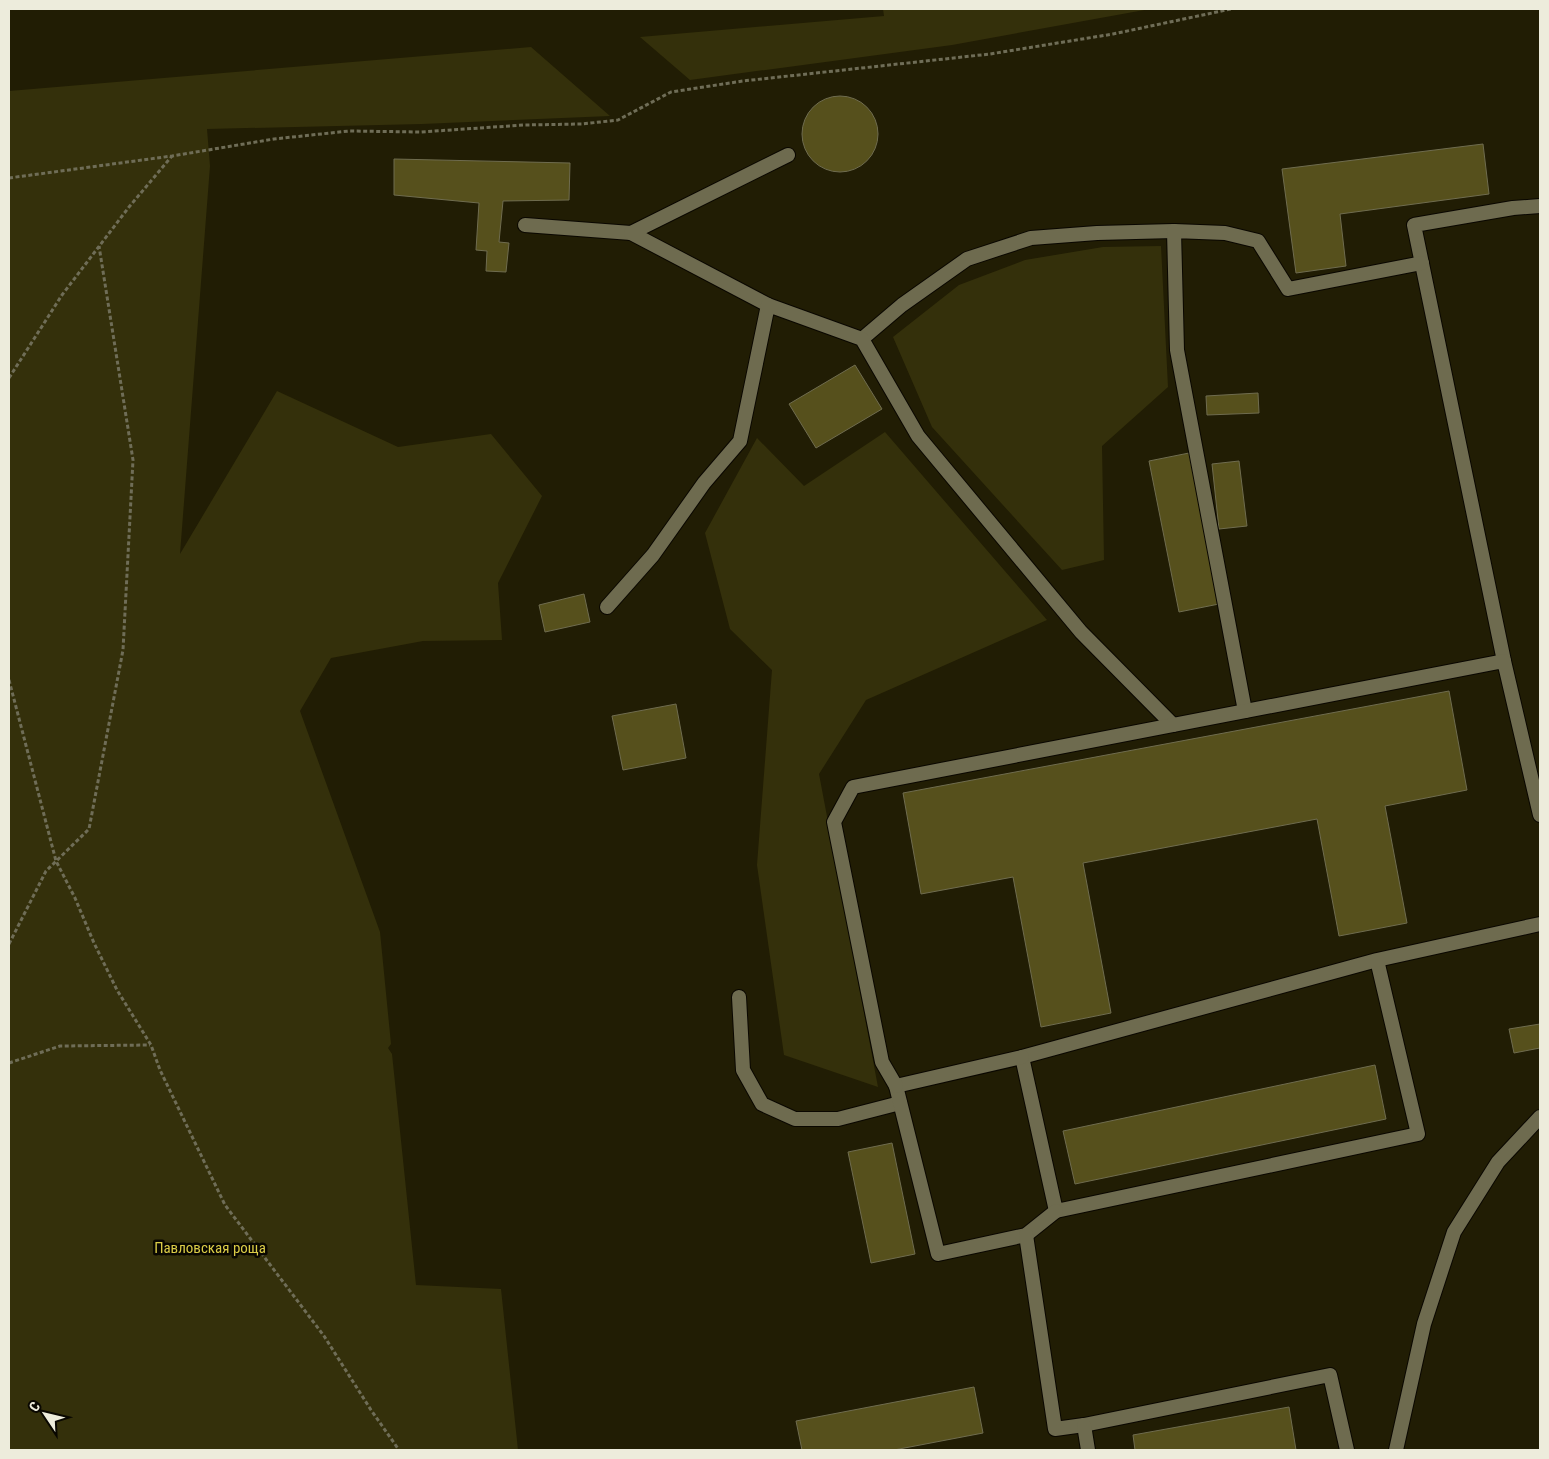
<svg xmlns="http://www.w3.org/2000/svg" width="1549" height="1459" font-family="'Roboto Condensed',sans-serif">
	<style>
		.green { fill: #34300b }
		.building { fill: #56501c; stroke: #6f6c4f }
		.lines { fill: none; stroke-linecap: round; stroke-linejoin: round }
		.service-casing { stroke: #0a0700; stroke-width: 16 }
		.path { stroke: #6f6d57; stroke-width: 3; stroke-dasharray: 4 2.5; stroke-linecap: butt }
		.service { stroke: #6e6b4f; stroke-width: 14 }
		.labels { text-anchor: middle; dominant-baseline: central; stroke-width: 5; stroke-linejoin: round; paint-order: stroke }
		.park-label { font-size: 15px; fill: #dbcc47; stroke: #090701 }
	</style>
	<rect width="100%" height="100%" fill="#211d04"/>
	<g class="green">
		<polygon points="883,9 1150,9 952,45 690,80 640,37 884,16"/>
		<polygon points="531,47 610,116 422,124 207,129 210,166 180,554 277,391 398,447 491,434 542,496 498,583 502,640 423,641 331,658 300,711 380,932 391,1044 388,1048 392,1054 416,1285 501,1289 518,1450 9,1450 9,91"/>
		<polygon points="1161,246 1168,387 1102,446 1104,560 1062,570 932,427 893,337 959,285 1025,260 1103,247"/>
		<polygon points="885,432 1047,620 866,700 819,774 878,1087 784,1055 757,865 772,670 730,629 705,533 757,438 804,486"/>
	</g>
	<g class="building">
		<circle cx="840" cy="134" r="38"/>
		<polygon points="1483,144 1489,194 1340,214 1346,266 1296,273 1282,169"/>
		<polygon points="394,159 570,163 569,200 503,201 499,242 509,243 506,272 486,271 487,251 476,250 479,203 394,195"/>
		<polygon points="855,365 882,409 816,448 789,404"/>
		<polygon points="1258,393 1259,413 1207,415 1206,396"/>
		<polygon points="1189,453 1219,604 1179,612 1149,461"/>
		<polygon points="1239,461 1247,526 1219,529 1212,464"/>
		<polygon points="584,594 590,622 545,632 539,605"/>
		<polygon points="1449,691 1467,790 1385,806 1407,923 1339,936 1317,819 1083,863 1111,1013 1041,1027 1013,877 921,894 903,793"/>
		<polygon points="676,704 686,758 623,770 612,716"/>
		<polygon points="1540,1024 1540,1048 1514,1053 1509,1029"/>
		<polygon points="1375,1065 1386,1119 1075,1184 1063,1131"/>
		<polygon points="892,1143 915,1254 871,1263 848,1152"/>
		<polygon points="974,1387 983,1433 894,1450 802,1450 796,1421"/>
		<polygon points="1289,1407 1296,1450 1135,1450 1133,1435"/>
	</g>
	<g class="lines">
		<defs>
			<g id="service">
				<polyline points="525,225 631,233"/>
				<polyline points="768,305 631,233 788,155"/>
				<polyline points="862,339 902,305 967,259 1031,238 1097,233 1174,231"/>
				<polyline points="607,607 653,555 704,483 740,441 768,305 862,339 918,436 1081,632 1173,725"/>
				<polyline points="1504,661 1414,225 1513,208 1540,206"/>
				<polyline points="1245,711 1177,350 1174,231 1225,233 1258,241 1288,289 1422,263"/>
				<polyline points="1377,960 1418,1134 1056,1211 1022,1057 1377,960 1540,924"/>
				<polyline points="739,997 743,1070 762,1104 795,1119 838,1119 900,1103"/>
				<polyline points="1022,1057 896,1086 938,1254 1026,1235 1056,1211"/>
				<polyline points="896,1086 882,1062 834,822 853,787 1504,661 1540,815"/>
				<polyline points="1026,1235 1055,1429 1084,1425 1330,1375 1347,1450"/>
				<polyline points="1084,1425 1088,1450"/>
				<polyline points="1396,1450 1424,1324 1454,1232 1498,1162 1540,1117"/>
			</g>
		</defs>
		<use href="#service" class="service-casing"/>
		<g class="path">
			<polyline points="9,178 172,156 274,139 349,131 421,132 524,125 582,124 618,120 671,92 743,81 990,54 1113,34 1231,9"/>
			<polyline points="9,378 62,295 129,207 172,156"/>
			<polyline points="9,680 56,861 75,898 94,943 117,990 151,1045 160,1070 225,1205 324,1336 371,1410 399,1450"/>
			<polyline points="9,944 46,871 89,829 123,650 133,460 99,246"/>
			<polyline points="9,1063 60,1046 150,1045"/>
		</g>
		<use href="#service" class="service"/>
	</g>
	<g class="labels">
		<g class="park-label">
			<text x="210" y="1248">Павловская роща</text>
		</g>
	</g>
	<rect width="1549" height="1459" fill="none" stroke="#edecdc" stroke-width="20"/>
	<g transform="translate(45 1414) rotate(305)" stroke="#090701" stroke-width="4" paint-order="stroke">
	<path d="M0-4L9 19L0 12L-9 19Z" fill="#edecdc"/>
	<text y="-8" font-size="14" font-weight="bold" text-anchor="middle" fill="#edecdc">С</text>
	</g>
</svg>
